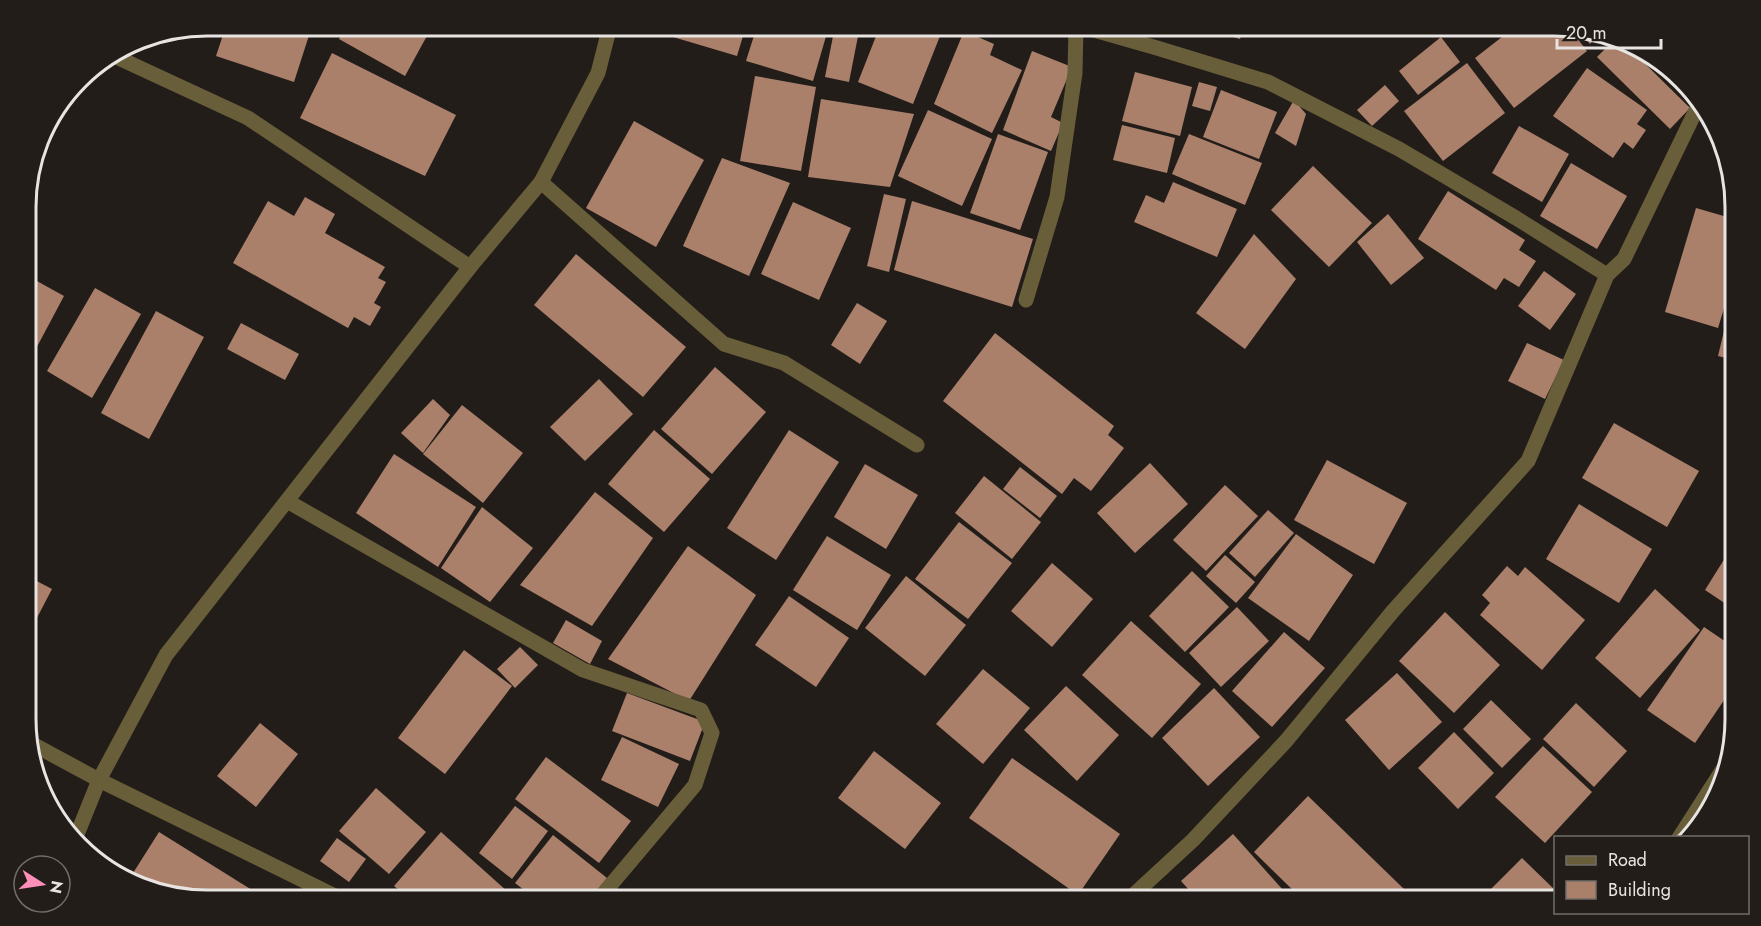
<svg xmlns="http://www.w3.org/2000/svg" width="1761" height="926" font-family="Jost,sans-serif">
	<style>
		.building { fill: #ab806b }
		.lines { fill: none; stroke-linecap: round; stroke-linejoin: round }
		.minor { stroke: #685e39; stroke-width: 15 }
		.tertiary { stroke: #685e39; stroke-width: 15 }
		.rim { fill: none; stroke: #e8e4e1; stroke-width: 3 }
	</style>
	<rect width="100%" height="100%" fill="#231d1a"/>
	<g class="building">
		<polygon points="226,26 312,26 294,82 216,56"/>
		<polygon points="346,26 413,26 428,34 405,76 339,39"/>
		<polygon points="665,26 746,26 737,56 663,34"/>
		<polygon points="757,26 829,26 813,81 746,61"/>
		<polygon points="835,26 860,26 849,82 825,77"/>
		<polygon points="880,26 944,26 913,104 858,82"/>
		<polygon points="1196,26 1243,26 1240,39"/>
		<polygon points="1516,26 1554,26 1570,29 1587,51 1514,108 1475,58"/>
		<polygon points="964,31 994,44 990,55 1022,70 992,133 934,104"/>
		<polygon points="1579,31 1598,36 1590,44"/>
		<polygon points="1441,37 1460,62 1418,95 1399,71"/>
		<polygon points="1614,40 1623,42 1690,108 1670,129 1597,57"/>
		<polygon points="1032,51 1072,67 1051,117 1063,123 1051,151 1003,130"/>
		<polygon points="332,53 456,115 425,176 300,118"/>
		<polygon points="1467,63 1505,113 1443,161 1404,111"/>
		<polygon points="1587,68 1647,110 1637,124 1646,130 1633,149 1624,142 1613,158 1553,116"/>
		<polygon points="1135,72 1192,87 1180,136 1122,121"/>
		<polygon points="755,76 816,87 801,171 740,161"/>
		<polygon points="1199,82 1217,87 1210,111 1192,106"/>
		<polygon points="1385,85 1399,101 1372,126 1357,110"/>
		<polygon points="1221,90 1277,112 1259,159 1203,137"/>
		<polygon points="821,99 914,114 890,187 808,177"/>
		<polygon points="1294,100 1306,114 1296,146 1275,133"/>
		<polygon points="928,110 992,139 962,206 898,176"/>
		<polygon points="634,121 704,160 656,247 586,208"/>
		<polygon points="1122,125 1175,138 1167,173 1113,160"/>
		<polygon points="1519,126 1569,154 1542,202 1492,173"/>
		<polygon points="998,134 1048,152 1020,230 970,213"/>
		<polygon points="1189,134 1262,163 1245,205 1172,174"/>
		<polygon points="722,158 790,183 749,276 683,246"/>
		<polygon points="1571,163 1627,196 1597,249 1540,216"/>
		<polygon points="1313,166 1372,223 1329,267 1271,210"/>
		<polygon points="1173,182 1237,209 1217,257 1134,222 1146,195 1164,203"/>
		<polygon points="1448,191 1525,240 1519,250 1536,261 1519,287 1504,278 1496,290 1418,239"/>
		<polygon points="884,194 906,199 889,272 867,266"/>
		<polygon points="305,197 335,214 325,233 385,267 378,278 386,282 374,303 381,307 370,326 354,317 348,328 233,263 268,201 294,216"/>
		<polygon points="912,201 1033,239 1012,307 894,270"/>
		<polygon points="793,202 851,228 819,300 761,274"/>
		<polygon points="1696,208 1734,219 1734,276 1718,328 1665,312"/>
		<polygon points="1388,214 1424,258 1391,285 1357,242"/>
		<polygon points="1254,234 1296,279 1245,349 1196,313"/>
		<polygon points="576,254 686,347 643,397 534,305"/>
		<polygon points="1544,271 1576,294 1550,330 1518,306"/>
		<polygon points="26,275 64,296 31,358 26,356"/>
		<polygon points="95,288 141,314 92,398 47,371"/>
		<polygon points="1734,289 1734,322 1724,319"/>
		<polygon points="857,303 887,321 860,364 831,345"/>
		<polygon points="156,311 204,337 149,439 101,413"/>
		<polygon points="241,323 299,354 285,380 227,349"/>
		<polygon points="1724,331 1734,334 1734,360 1718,356"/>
		<polygon points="995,333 1114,426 1108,435 1124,448 1091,491 1074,478 1062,494 943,401"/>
		<polygon points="1527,343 1564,360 1545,399 1508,381"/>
		<polygon points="715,367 766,412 712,474 661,429"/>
		<polygon points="599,379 633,414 585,461 550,427"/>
		<polygon points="433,399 450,415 423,453 401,433"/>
		<polygon points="462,405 523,453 483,503 423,454"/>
		<polygon points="1614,423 1699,471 1667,527 1582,478"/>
		<polygon points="26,430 35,435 26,450"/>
		<polygon points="654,430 710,479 664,532 608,484"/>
		<polygon points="789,430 839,462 776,560 727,528"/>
		<polygon points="394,454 476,507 438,567 356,513"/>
		<polygon points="1327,460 1407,503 1374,564 1294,520"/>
		<polygon points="1150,463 1188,504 1135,553 1097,513"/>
		<polygon points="865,464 918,495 886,549 834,517"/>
		<polygon points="1020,467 1057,496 1040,518 1003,489"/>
		<polygon points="984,476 1041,522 1012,559 955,513"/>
		<polygon points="1225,485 1258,516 1206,571 1173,540"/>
		<polygon points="595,492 653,538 592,626 520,585"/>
		<polygon points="1579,504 1652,549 1619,603 1546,559"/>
		<polygon points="482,507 533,548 490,602 441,568"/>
		<polygon points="1268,510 1294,533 1255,577 1229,553"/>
		<polygon points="959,522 1012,563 968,619 915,579"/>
		<polygon points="1296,534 1353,575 1309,641 1248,598"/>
		<polygon points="827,536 891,575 857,630 793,590"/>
		<polygon points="1735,542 1735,610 1705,590"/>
		<polygon points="688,546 756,595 689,701 608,659"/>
		<polygon points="1225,555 1255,582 1236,603 1206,576"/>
		<polygon points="1052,563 1093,599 1052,647 1011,611"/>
		<polygon points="1507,566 1518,576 1525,567 1585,620 1542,670 1480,615 1490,603 1482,595"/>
		<polygon points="1192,571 1229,607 1185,652 1149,616"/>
		<polygon points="27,576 52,589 27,637"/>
		<polygon points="906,576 966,625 925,676 865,628"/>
		<polygon points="1655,589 1700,630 1640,698 1595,658"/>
		<polygon points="789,596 849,638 816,687 755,645"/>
		<polygon points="1237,607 1269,641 1221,687 1189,653"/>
		<polygon points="1445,612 1500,665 1454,713 1399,661"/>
		<polygon points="566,620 602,641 590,664 553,643"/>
		<polygon points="1131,621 1201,684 1152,738 1082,675"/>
		<polygon points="1704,627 1735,648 1735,684 1695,743 1647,710"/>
		<polygon points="1284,632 1325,668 1272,727 1232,691"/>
		<polygon points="520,647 538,665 515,688 497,669"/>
		<polygon points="464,650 512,686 445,774 398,738"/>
		<polygon points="983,669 1030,708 983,764 936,724"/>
		<polygon points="1397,673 1442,722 1389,770 1345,720"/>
		<polygon points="1066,686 1119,735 1077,781 1024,730"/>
		<polygon points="1214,688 1260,737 1208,786 1162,738"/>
		<polygon points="627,693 705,722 690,761 612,731"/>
		<polygon points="1491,700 1531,739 1502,768 1463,729"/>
		<polygon points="1576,703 1627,751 1594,787 1543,739"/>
		<polygon points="260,723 298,754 256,807 217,776"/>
		<polygon points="1454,732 1494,773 1458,809 1418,768"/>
		<polygon points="622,737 679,764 658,807 601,780"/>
		<polygon points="1543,746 1592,792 1545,843 1495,797"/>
		<polygon points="874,751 941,803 905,849 838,798"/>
		<polygon points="546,757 631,821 599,863 515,799"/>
		<polygon points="1012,758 1120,834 1078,895 969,818"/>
		<polygon points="376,788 426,832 389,874 339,831"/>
		<polygon points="1308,796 1405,890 1395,900 1303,900 1254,852"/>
		<polygon points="515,806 548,831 512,879 479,853"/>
		<polygon points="159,832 268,900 207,901 133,883 128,881"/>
		<polygon points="441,832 517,900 411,900 394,886"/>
		<polygon points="1233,834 1292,900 1198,900 1181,881"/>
		<polygon points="553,835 607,878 589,900 537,900 515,883"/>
		<polygon points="337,838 366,859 349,882 320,861"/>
		<polygon points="1522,858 1556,891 1556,900 1480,900"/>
	</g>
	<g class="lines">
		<g class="minor">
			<polyline points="1080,26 1157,48 1268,82 1399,149 1516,218 1607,275"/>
			<polyline points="112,55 248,118 470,267"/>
			<polyline points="541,182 724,344 784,363 917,445"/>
			<polyline points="1026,300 1057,197 1075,73 1076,26"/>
			<polyline points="287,501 583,670 701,710 712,733 695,785 598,900"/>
			<polyline points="27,741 99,780 343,900"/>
			<polyline points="1679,838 1725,766"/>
			<polyline points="1128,900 1193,840 1286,741 1393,611 1528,461 1607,275 1624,259 1700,102"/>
		</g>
		<polyline class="tertiary" points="76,837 99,780 166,655 470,267 541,182 598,73 610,26"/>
	</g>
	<path d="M0 0H1761V926H0ZM207 36H1554A171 171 0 0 1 1725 207V719A171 171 0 0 1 1554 890H207A171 171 0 0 1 36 719V207A171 171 0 0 1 207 36Z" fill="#231d1a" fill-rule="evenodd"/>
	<path class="rim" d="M207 36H1554A171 171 0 0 1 1725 207V719A171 171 0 0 1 1554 890H207A171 171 0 0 1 36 719V207A171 171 0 0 1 207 36Z"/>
	<rect x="1554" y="836" width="195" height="78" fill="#231d1a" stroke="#726d6a" stroke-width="1.5"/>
	<rect x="1566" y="856" width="30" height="9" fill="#685e39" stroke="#726d6a" stroke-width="1.5"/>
	<text x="1608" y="866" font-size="18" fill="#e8e4e1">Road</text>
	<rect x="1566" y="881" width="30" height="18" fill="#ab806b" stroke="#726d6a" stroke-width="1.5"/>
	<text x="1608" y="896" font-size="18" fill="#e8e4e1">Building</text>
	<g transform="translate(42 884) rotate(102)"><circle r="28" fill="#231d1a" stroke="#726d6a" stroke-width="1.5"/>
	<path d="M0-4.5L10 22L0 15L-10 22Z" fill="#ff8eb9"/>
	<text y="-9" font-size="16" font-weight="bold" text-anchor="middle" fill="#e8e4e1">N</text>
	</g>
	<path d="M1557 39v9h104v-9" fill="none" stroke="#e8e4e1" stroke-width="3"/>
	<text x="1566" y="39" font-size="18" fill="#e8e4e1" stroke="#231d1a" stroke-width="4.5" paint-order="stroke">20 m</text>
</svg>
